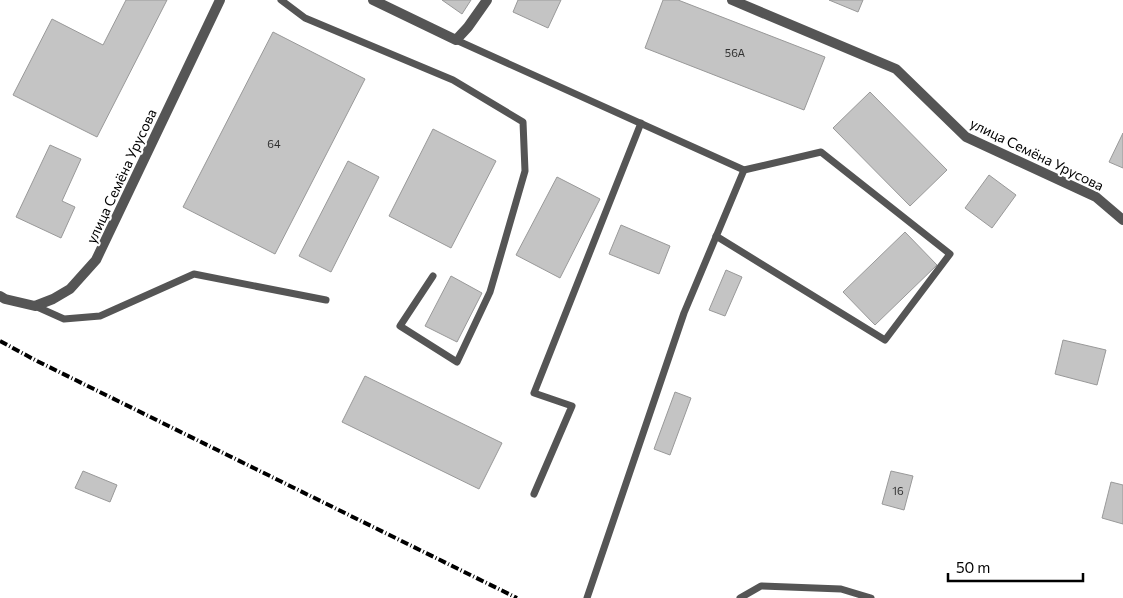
<svg xmlns="http://www.w3.org/2000/svg" width="1123" height="598" font-family="Commissioner,sans-serif">
	<style>
		.building { fill: #c4c4c4; stroke: #999 }
		.lines { fill: none; stroke-linecap: round; stroke-linejoin: round }
		.lane { stroke: #555; stroke-width: 7 }
		.street { stroke: #555; stroke-width: 10 }
		.rail { stroke: #000; stroke-width: 4; stroke-dasharray: 8 2.5 1 2.5; stroke-linecap: butt }
		.labels { text-anchor: middle; dominant-baseline: central; stroke-width: 4; stroke-linejoin: round; paint-order: stroke }
		.number-label { font-size: 11px; fill: #313131 }
		.street-label { font-size: 14px; fill: #000; stroke: #fff }
	</style>
	<rect width="100%" height="100%" fill="#fff"/>
	<g class="building">
		<polygon points="126,0 167,0 97,137 13,95 52,19 103,45"/>
		<polygon points="442,0 471,0 462,14"/>
		<polygon points="518,0 561,0 548,28 513,12"/>
		<polygon points="663,0 678,0 825,57 804,110 645,48"/>
		<polygon points="829,0 863,0 858,12"/>
		<polygon points="273,32 365,79 275,254 183,207"/>
		<polygon points="870,92 947,170 910,206 833,128"/>
		<polygon points="433,129 496,161 451,248 389,216"/>
		<polygon points="1123,133 1123,168 1109,162"/>
		<polygon points="50,145 81,159 62,201 75,207 61,238 16,217"/>
		<polygon points="348,161 379,177 331,272 299,256"/>
		<polygon points="989,175 1016,195 992,228 965,208"/>
		<polygon points="557,177 600,199 560,278 516,255"/>
		<polygon points="621,225 670,246 659,274 609,254"/>
		<polygon points="905,232 937,265 875,325 843,292"/>
		<polygon points="726,270 742,277 725,316 709,310"/>
		<polygon points="451,276 482,293 457,342 425,326"/>
		<polygon points="1063,340 1106,350 1097,385 1055,374"/>
		<polygon points="365,376 502,443 479,489 342,422"/>
		<polygon points="675,392 691,398 670,455 654,449"/>
		<polygon points="83,471 117,485 110,502 75,488"/>
		<polygon points="891,471 913,476 904,510 882,504"/>
		<polygon points="1111,482 1123,485 1123,524 1102,518"/>
	</g>
	<g class="lines">
		<g class="lane">
			<polyline points="281,0 305,18 453,80 523,122 525,171 490,292 457,362 400,326 433,276"/>
			<polyline points="456,40 744,170 684,313 587,598"/>
			<polyline points="716,236 885,340 950,254 821,152 744,170"/>
			<polyline points="35,306 64,319 100,316 194,274 326,300"/>
			<polyline points="534,494 572,406 534,393 641,123"/>
			<polyline points="740,598 761,586 841,589 871,598"/>
		</g>
		<g class="street">
			<polyline points="373,0 456,40 468,27 487,0"/>
			<polyline points="732,0 896,69 966,137 1096,197 1123,220"/>
			<polyline points="0,296 5,299 35,306 53,299 70,289 96,260 220,0"/>
		</g>
		<polyline class="rail" points="0,341 35,360 517,598"/>
	</g>
	<g class="labels">
		<g class="number-label">
			<text x="735" y="52">56А</text>
			<text x="274" y="143">64</text>
			<text x="898" y="490">16</text>
		</g>
		<g class="street-label">
			<text transform="translate(1037 154) rotate(26)">улица Семёна Урусова</text>
			<text transform="translate(121 176) rotate(-65)">улица Семёна Урусова</text>
		</g>
	</g>
	<path d="M948 573v8h135v-8" fill="none" stroke="#000000" stroke-width="2.5"/>
	<text x="956" y="573" font-size="15" fill="#000000" stroke="#ffffff" stroke-width="4" paint-order="stroke">50 m</text>
</svg>
